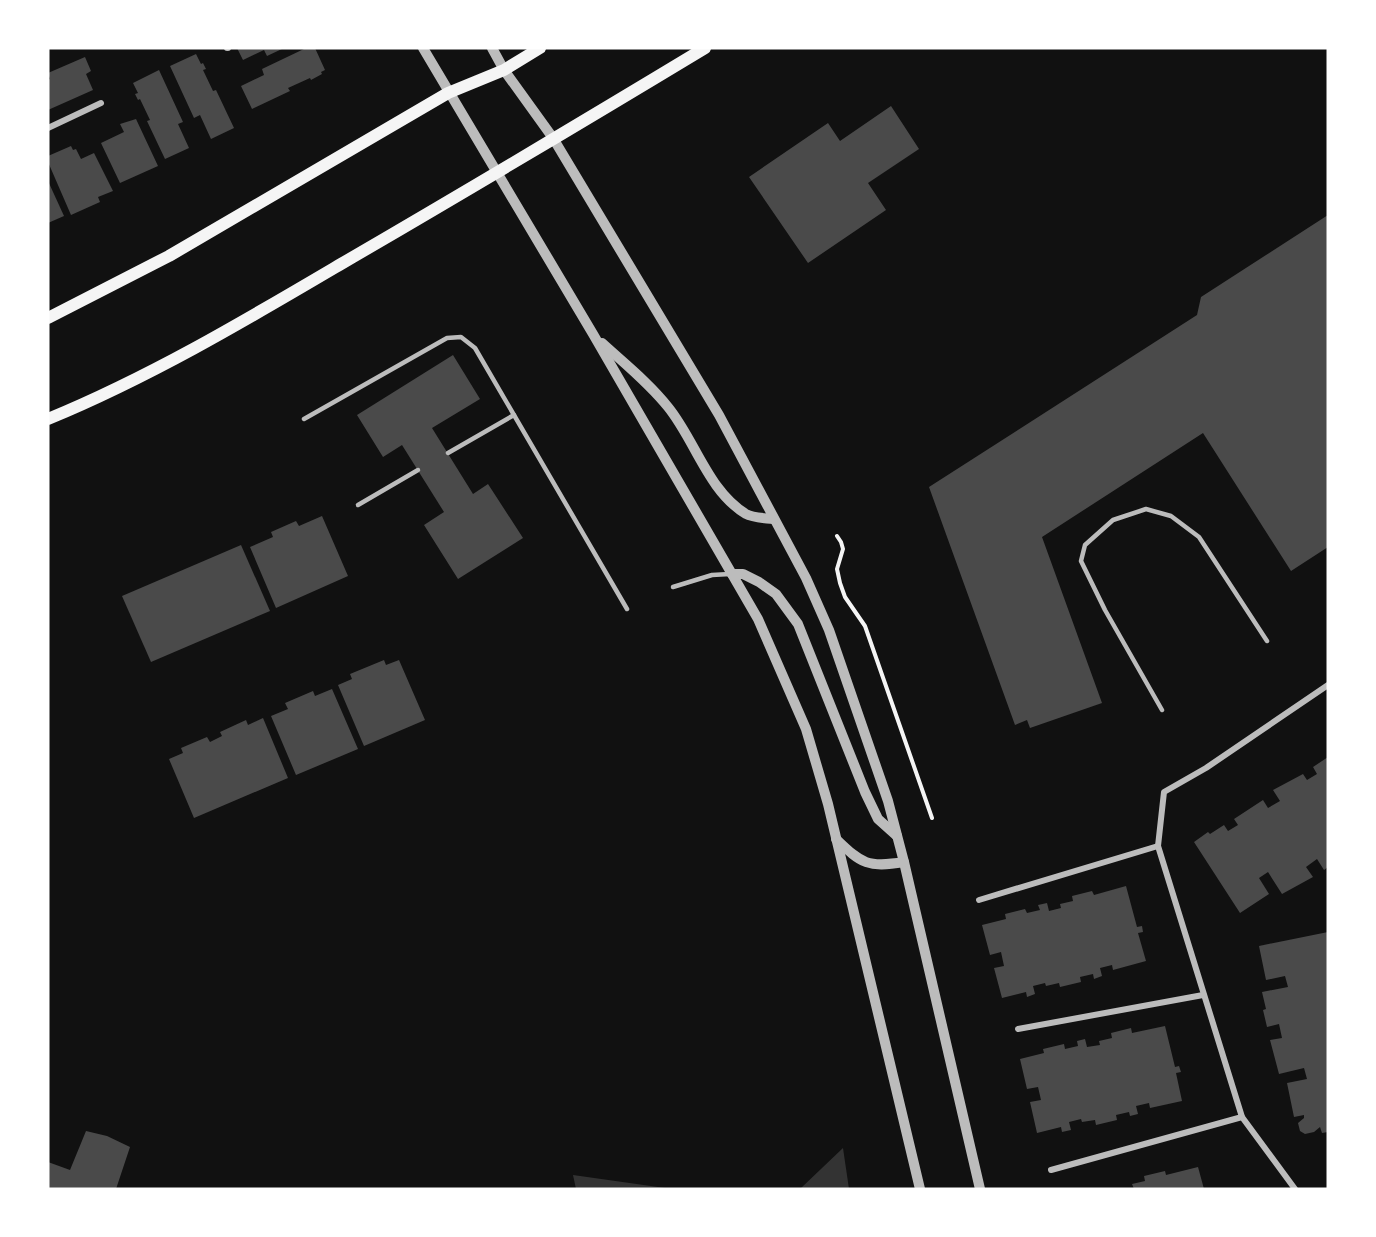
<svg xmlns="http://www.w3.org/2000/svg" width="1376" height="1237" font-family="Inter,sans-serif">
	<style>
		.water { fill: #333 }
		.building { fill: #4a4a4a }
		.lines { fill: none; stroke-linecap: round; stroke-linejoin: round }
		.path { stroke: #f5f5f5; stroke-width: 4 }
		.service { stroke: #bcbcbc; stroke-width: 4.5 }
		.minor { stroke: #bcbcbc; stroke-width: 6 }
		.tertiary { stroke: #bcbcbc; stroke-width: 10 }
		.secondary { stroke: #f5f5f5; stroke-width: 12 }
	</style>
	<rect width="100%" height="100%" fill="#111"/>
	<g class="water">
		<polygon points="843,1148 849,1189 800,1189"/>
		<polygon points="573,1175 672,1189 576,1189"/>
	</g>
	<g class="building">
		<polygon points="237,48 284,48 267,56 264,50 243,60"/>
		<polygon points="306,48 315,48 325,70 321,72 322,74 311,80 310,78 288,88 290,91 252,109 241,86 264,75 262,69"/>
		<polygon points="196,54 201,64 203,63 206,69 203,70 213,91 216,90 234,128 211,139 200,115 194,118 170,66"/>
		<polygon points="85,57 91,71 86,74 93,90 48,110 48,80 50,79 48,73"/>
		<polygon points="159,70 183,122 178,124 189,148 165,159 147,121 150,120 140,99 138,100 135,94 138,93 133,83"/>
		<polygon points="891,106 919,149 868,183 886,210 808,263 749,177 828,123 840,141"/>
		<polygon points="136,119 158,166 120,183 101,143 124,132 120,124"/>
		<polygon points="71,146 73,150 76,149 81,159 94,153 113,191 98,197 100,202 71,215 48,162 48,156"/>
		<polygon points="48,181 64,216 48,223"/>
		<polygon points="1328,215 1328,547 1291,571 1203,433 1042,537 1102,703 1030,728 1027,720 1015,725 929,487 1197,315 1201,297"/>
		<polygon points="453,355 480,399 432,428 473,494 488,484 523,538 458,579 424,525 444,512 402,445 383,457 357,415"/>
		<polygon points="322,516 348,576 276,608 250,547 273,537 271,532 296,521 299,526"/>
		<polygon points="241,545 270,611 151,662 122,596"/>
		<polygon points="384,660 386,665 399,660 425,720 364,746 338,685 352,679 350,674"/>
		<polygon points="332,689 358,749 296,775 271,716 288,709 285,703 313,691 315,696"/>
		<polygon points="263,718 288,778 194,818 169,759 183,753 181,748 207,737 210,742 222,736 220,732 246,720 248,725"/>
		<polygon points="1328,757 1328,867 1324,870 1317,859 1306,867 1313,877 1282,894 1268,872 1259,878 1269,894 1240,913 1194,842 1208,832 1210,834 1224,825 1228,831 1238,825 1234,819 1263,800 1268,808 1280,801 1273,790 1303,774 1307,780 1317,774 1313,767"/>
		<polygon points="1126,886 1137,927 1142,926 1143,932 1138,933 1146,961 1113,970 1112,965 1100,968 1102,976 1094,979 1093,974 1080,977 1081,982 1060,987 1059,983 1046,986 1045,983 1033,986 1035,994 1027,997 1026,992 1002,998 994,968 1004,966 1001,952 990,955 982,925 1006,919 1005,914 1025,909 1027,913 1040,910 1038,905 1047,903 1049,911 1061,908 1060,904 1073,901 1072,896 1092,891 1094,895"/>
		<polygon points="1328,932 1328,1132 1322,1133 1320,1127 1314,1132 1305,1134 1300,1131 1298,1123 1304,1118 1304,1115 1294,1117 1287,1083 1307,1079 1304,1068 1279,1074 1270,1040 1282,1038 1279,1024 1267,1027 1263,1010 1266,1009 1262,992 1288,987 1285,976 1266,980 1259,946"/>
		<polygon points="1165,1026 1175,1067 1179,1066 1181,1072 1176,1073 1182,1101 1150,1108 1149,1103 1136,1106 1138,1114 1130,1116 1129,1112 1116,1115 1117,1120 1096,1125 1095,1120 1082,1122 1081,1119 1069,1122 1071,1130 1062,1132 1061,1127 1037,1133 1030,1102 1041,1100 1038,1087 1027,1089 1020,1059 1044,1053 1043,1049 1064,1044 1065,1049 1078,1046 1077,1041 1085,1039 1087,1047 1100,1045 1099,1041 1112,1038 1111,1033 1131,1028 1132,1033"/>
		<polygon points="86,1131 107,1136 130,1147 116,1189 48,1189 48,1162 70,1170"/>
		<polygon points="1198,1167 1204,1189 1134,1189 1132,1184 1145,1181 1144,1176 1165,1171 1166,1175"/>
	</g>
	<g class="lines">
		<polyline class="path" points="837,536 841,542 843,549 837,569 840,583 845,597 865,626 932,818"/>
		<g class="service">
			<polyline points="304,419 447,338 461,337 475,348 627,609"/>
			<polyline points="448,453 514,415"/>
			<polyline points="358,505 418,470"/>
			<polyline points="673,587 712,575 730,574"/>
			<polyline points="1162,710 1105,610 1081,561 1085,545 1113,520 1146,509 1171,516 1199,537 1267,641"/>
		</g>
		<g class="minor">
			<polyline points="227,48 228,48"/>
			<polyline points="48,128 101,103"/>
			<polyline points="979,900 1158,846"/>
			<polyline points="1018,1029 1203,995"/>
			<polyline points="1051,1170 1242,1117"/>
			<polyline points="1295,1189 1242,1117 1158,846 1164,792 1206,768 1328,685"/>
		</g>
		<g class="tertiary">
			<polyline points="423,48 593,334 758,619 806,729 828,804 920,1189"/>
			<polyline points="492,48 504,70 553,138 719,415 806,578 829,630 888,801 904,862 980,1189"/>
			<path d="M602 343C625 364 649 383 668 407 695 440 708 491 746 514 753 518 765 518 773 519"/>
			<polyline points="732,574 743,574 759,582 776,594 798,624 865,792 878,819 897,836"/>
			<path d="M836 839C862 864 868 868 904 862"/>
		</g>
		<g class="secondary">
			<polyline points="48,318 169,256 448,93 504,70 540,48"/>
			<path d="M48 419C150 377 246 320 341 264 463 193 584 121 705 48"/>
		</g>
	</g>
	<rect width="1376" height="1237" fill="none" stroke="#ffffff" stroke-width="99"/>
</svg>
